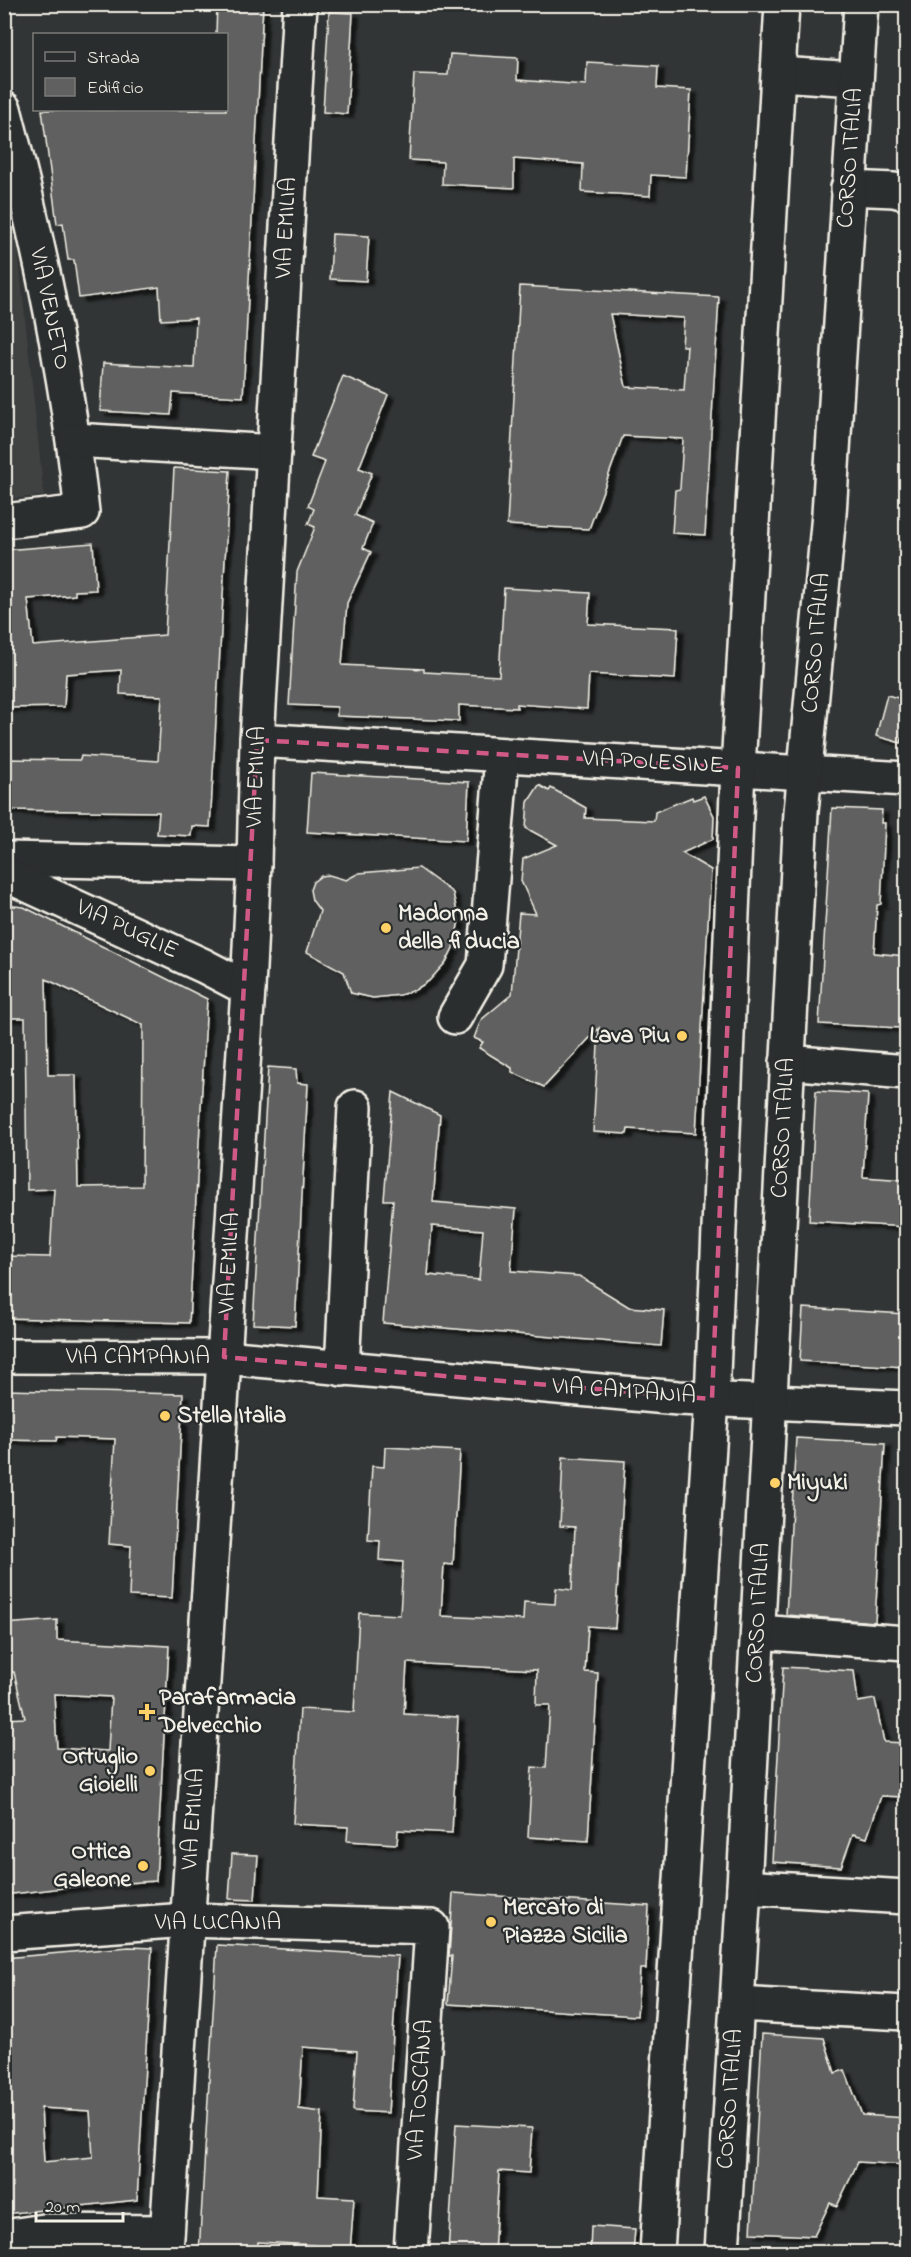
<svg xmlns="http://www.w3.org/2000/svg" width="911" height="2257" font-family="'Indie Flower',sans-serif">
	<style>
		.built { fill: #404242 }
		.building { fill: #5f605f; stroke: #f4f1e8; stroke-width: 1.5; fill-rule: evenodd; filter: url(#shadow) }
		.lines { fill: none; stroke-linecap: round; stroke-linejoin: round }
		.minor-casing { stroke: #f4f1e8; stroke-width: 38 }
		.minor { stroke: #2a2d2e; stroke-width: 33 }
		.marked { fill: none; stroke: #d15985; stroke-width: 4.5; stroke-dasharray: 12 8; stroke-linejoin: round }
		.poi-dot { fill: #ffd166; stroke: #2a2d2e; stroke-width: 2 }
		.labels { text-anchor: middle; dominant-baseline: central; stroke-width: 4.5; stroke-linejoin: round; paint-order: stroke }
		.street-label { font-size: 24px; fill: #f4f1e8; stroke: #2a2d2e }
		.poi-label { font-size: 24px; font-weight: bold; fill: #f4f1e8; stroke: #2a2d2e; text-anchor: start }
	</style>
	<defs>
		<filter id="shadow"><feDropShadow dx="6" dy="4" stdDeviation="1.5" flood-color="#0009"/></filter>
	</defs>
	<rect width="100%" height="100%" fill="#323535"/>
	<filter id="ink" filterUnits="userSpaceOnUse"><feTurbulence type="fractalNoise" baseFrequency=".0167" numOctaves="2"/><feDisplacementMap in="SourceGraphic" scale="12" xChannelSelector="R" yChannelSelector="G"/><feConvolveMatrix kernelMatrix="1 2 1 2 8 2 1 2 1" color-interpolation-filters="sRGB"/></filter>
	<g filter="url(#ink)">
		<polygon class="built" points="4,201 18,251 44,496 5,499"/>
		<g class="building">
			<polygon points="217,4 263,4 243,397 173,393 171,415 100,411 103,363 194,368 196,318 161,320 159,287 79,298 74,260 68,260 63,223 57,224 42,110 226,110 226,34 216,34"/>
			<polygon points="329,12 353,13 347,114 323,112"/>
			<polygon points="450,54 518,58 517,80 586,85 587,62 658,66 657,88 691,90 686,177 651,175 650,196 582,192 583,164 514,159 514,188 442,184 443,162 409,160 414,74 448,75"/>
			<polygon points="332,234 369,236 366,281 330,279"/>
			<path d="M520 286 719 297 705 535 672 533 675 490 680 489 683 439 623 436 589 529 507 525ZM610 314 684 318 682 346H687L684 390 626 387Z"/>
			<polygon points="343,376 388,395 359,468 372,473 355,515 373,523 363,548 371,552 347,603 342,665 424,669 424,672 499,676 504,588 590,593 588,624 678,628 675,679 589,674 587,709 517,704 517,708 459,705 459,721 337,716 337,707 289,705 297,572 315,527 308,524 314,509 308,506 325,462 311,457"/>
			<polygon points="174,468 230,471 210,827 192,826 191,836 157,834 159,812 4,810 4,759 80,760 81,756 158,761 162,696 120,694 121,670 66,674 64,707 4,708 4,550 93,543 96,590 75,591 75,595 28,599 33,646 165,635"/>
			<polygon points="887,695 906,700 906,722 901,743 876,736"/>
			<polygon points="311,773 469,782 466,841 307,832"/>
			<polygon points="539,785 549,791 551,788 586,808 585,818 654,821 655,812 692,797 693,800 704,796 714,816 713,839 682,853 711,870 696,1133 628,1129 627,1134 593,1132 599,1028 544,1087 512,1072 512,1068 479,1048 483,1042 474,1038 481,1020 512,994 519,913 536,914 521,881 523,859 557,845 526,828 528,802"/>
			<polygon points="832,808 882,810 881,823 885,823 881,904 877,905 874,953 906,956 902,1028 819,1024"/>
			<polygon points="419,868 453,893 459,921 453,948 446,962 429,981 415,990 400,995 373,998 351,993 344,972 307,952 320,911 312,900 310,890 313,882 321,876 329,875 346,880 359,873"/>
			<path d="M4 905 24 907 207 999 189 1323 4 1318V1256L50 1257 54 1189 27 1190 25 1018H4ZM46 979 143 1025 142 1186 78 1187 76 1075H48Z"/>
			<polygon points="268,1067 296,1069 297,1083 308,1084 295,1326 253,1324"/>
			<polygon points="816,1091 868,1094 863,1177 906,1180 906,1227 809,1221"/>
			<path d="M393 1092 440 1115 433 1202 516 1209 511 1271 579 1276 629 1307 664 1310 661 1346 383 1323 393 1200H384ZM432 1226 483 1230 479 1280 428 1275Z"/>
			<polygon points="803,1308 906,1314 906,1367 800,1361"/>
			<polygon points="4,1390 183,1394 172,1598 129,1596 131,1546 109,1544 115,1439 57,1437 56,1441 4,1440"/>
			<polygon points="796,1438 885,1443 875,1622 786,1615"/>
			<polygon points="385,1447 460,1451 453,1565 444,1564 441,1616 523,1620 524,1602 555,1604 556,1588 572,1590 575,1527 560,1526 563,1457 625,1461 615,1628 588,1626 585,1672 598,1673 588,1841 528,1837 532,1767 546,1768 550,1705 536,1705 537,1670 407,1663 404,1714 458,1717 452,1833 398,1830 397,1844 347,1841 348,1827 293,1824 300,1709 354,1712 359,1613 400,1615 403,1562 379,1560 380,1541 368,1540 372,1466 384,1467"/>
			<path d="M57 1620V1640L169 1646 156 1881 80 1886 4 1895V1719L25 1718 14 1672H4V1624ZM54 1694 111 1697 108 1751 57 1748Z"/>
			<polygon points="783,1667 854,1671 858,1702 875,1699 884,1742 906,1743 906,1797 881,1796 867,1838 853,1834 841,1867 772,1862"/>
			<polygon points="232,1854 258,1855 255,1900 229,1899"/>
			<polygon points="453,1893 649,1906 646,1969 640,1969 637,2016 448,2004 452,1956 449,1956"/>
			<polygon points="217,1945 398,1956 388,2113 353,2111 357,2051 303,2047 299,2109 322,2112 318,2196 354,2198 350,2252 314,2249 314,2245 258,2242 257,2253 199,2253"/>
			<path d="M129 1947 152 1948 137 2200 4 2214V1958ZM41 2108 90 2111 93 2157 44 2162Z"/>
			<polygon points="762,2034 824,2038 835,2073 845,2070 862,2115 906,2118 906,2165 858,2162 837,2206 830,2203 814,2236 751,2233"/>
			<polygon points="456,2124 532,2128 529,2173 499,2171 494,2253 448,2253"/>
			<polygon points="591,2226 635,2229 633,2253 590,2253"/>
		</g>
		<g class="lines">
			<defs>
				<g id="minor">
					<polyline points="779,74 856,79"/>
					<path d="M4 109C39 241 67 376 82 512L4 521"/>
					<polyline points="848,188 894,190 906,193"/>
					<polyline points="74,440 274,452"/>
					<polyline points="257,740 906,779"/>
					<polyline points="4,859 254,864"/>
					<polyline points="4,874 204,966 248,989"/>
					<polyline points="455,1017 485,965 502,756"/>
					<polyline points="787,1062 906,1072"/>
					<polyline points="4,1356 224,1357 678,1398 906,1408"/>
					<polyline points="342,1369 355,1107"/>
					<polyline points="758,1632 906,1643"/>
					<polyline points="744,1887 906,1897"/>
					<polyline points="4,1933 187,1920 432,1927 411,2252"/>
					<polyline points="737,2004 906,2013"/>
					<polyline points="4,2237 44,2231 167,2232"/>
					<polyline points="166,2252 248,989 254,864 257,740 300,4"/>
					<polyline points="657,2252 712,1399 738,768 782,4"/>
					<polyline points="722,2252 744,1887 801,812 829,514 861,4"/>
				</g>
			</defs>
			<use href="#minor" class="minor-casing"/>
			<use href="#minor" class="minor"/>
		</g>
	</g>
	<path class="marked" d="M257 740 738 768 712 1399 224 1357Z"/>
	<g class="poi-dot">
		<circle cx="386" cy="928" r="6"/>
		<circle cx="682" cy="1036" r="6"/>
		<circle cx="165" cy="1416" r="6"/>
		<circle cx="775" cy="1483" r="6"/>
		<path d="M144 1703h6v6h6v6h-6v6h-6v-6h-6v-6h6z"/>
		<circle cx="150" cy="1771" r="6"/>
		<circle cx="143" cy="1866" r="6"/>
		<circle cx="491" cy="1922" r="6"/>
	</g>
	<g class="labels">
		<g class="street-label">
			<text transform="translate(851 158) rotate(-86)">CORSO ITALIA</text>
			<text transform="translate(287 228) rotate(-87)">VIA EMILIA</text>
			<text transform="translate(49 309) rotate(78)">VIA VENETO</text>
			<text transform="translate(817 643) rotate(-85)">CORSO ITALIA</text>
			<text transform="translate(653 763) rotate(3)">VIA POLESINE</text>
			<text transform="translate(257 777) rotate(-88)">VIA EMILIA</text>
			<text transform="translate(127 930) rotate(25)">VIA PUGLIE</text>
			<text transform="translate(784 1128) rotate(-87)">CORSO ITALIA</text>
			<text transform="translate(230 1263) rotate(-87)">VIA EMILIA</text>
			<text x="138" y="1357">VIA CAMPANIA</text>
			<text transform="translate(624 1392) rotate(4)">VIA CAMPANIA</text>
			<text transform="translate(759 1613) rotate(-87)">CORSO ITALIA</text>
			<text transform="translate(194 1819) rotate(-86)">VIA EMILIA</text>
			<text x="218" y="1923">VIA LUCANIA</text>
			<text transform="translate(421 2090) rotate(-86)">VIA TOSCANA</text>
			<text transform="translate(731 2099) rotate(-86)">CORSO ITALIA</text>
		</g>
		<g class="poi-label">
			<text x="398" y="914">Madonna<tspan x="398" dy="28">della fiducia</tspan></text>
			<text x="670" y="1036" text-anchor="end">Lava Piu</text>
			<text x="177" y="1416">Stella Italia</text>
			<text x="787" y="1483">Miyuki</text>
			<text x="159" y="1698">Parafarmacia<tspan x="159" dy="28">Delvecchio</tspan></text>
			<text x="138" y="1757" text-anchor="end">Ortuglio<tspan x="138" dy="28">Gioielli</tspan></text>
			<text x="131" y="1852" text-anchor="end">Ottica<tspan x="131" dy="28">Galeone</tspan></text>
			<text x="503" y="1908">Mercato di<tspan x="503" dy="28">Piazza Sicilia</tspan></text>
		</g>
	</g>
	<rect width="911" height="2257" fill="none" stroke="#2a2d2e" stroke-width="24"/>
	<rect x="12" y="12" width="887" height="2233" fill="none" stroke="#f4f1e8" stroke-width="2" filter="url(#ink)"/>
	<rect x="33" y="33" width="195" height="78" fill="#2a2d2e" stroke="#7b7b78" stroke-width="1.5"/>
	<rect x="45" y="52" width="30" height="9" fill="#2a2d2e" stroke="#7b7b78" stroke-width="1.5"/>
	<text x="87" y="63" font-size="18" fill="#f4f1e8">Strada</text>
	<rect x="45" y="78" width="30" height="18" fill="#5f605f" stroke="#7b7b78" stroke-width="1.5"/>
	<text x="87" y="93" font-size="18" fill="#f4f1e8">Edificio</text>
	<path d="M36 2212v9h87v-9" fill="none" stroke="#f4f1e8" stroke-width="3"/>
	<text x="45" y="2212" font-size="18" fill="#f4f1e8" stroke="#2a2d2e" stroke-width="4.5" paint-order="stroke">20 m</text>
</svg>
